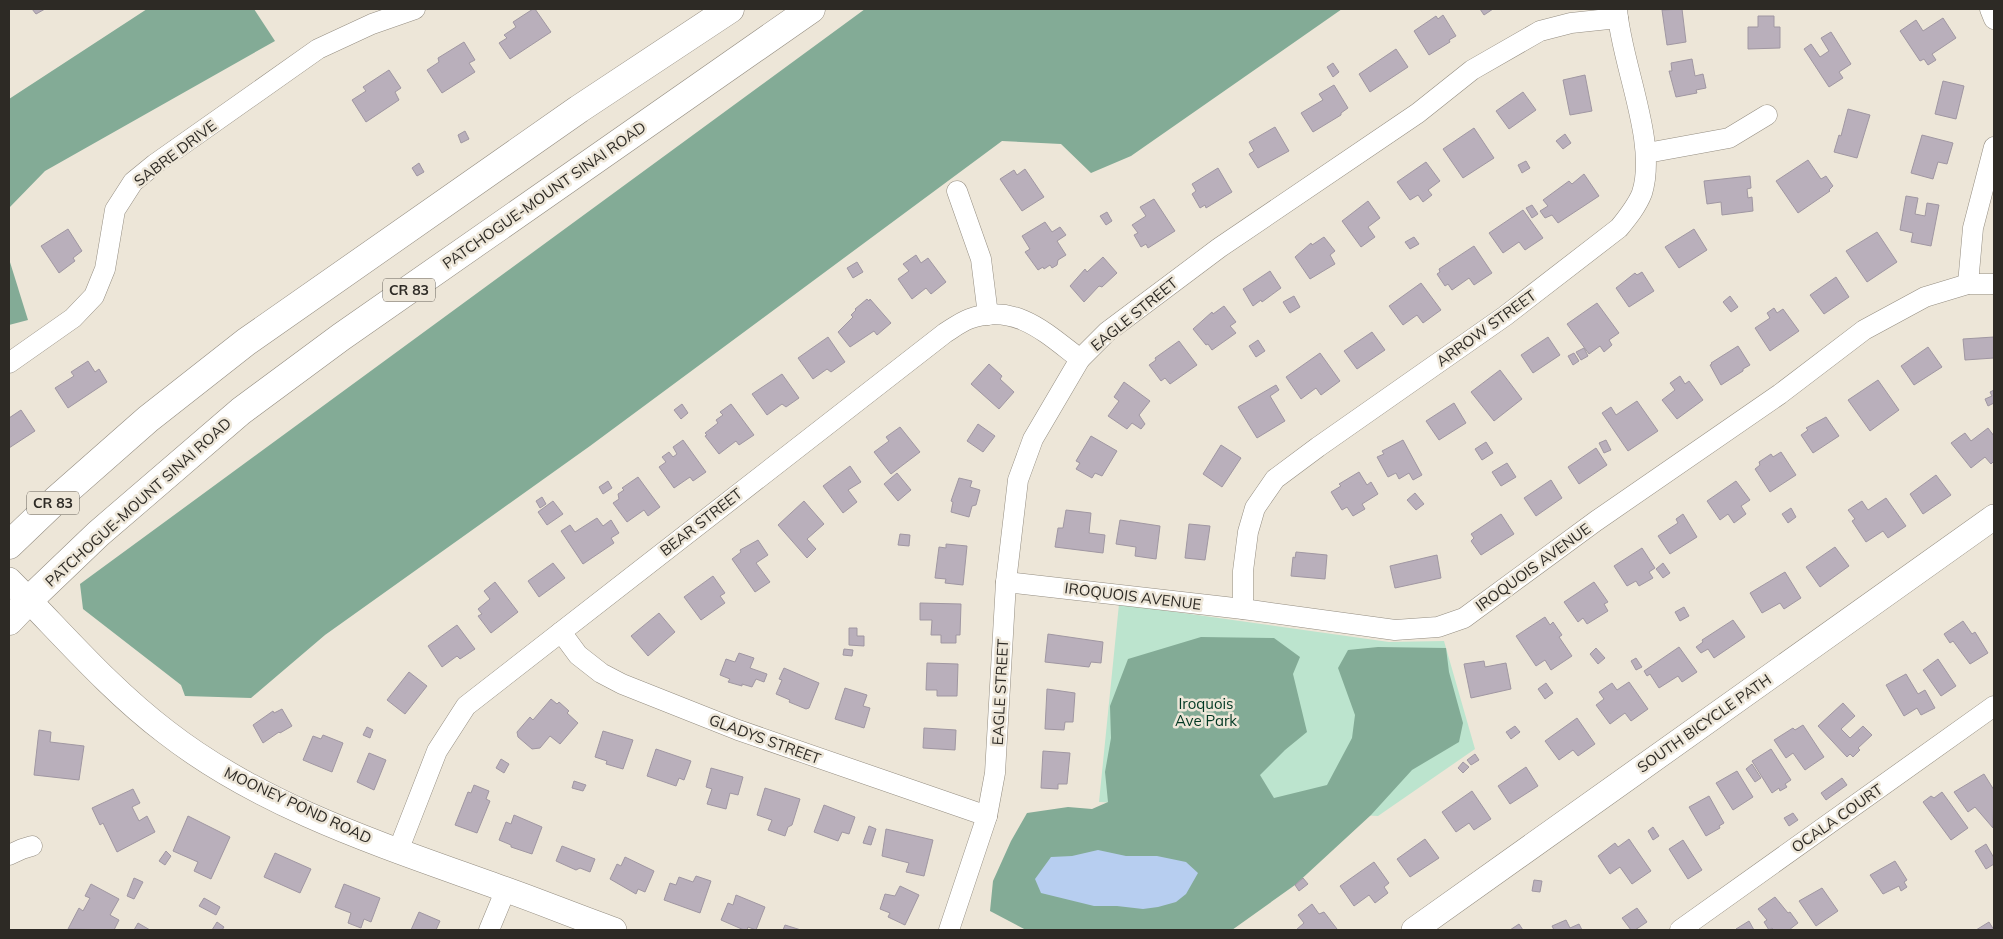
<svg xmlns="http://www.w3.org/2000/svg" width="2003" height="939" font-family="Mulish,sans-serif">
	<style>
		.green { fill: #bce4ce }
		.forest { fill: #83ab96 }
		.water { fill: #b7cef0 }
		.building { fill: #b9afbb; stroke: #a097a2 }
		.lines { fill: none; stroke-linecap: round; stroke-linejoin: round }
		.minor-casing { stroke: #948d81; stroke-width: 21 }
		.tertiary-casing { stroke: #948d81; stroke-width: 26 }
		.trunk-casing { stroke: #948d81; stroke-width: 29 }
		.minor { stroke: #fff; stroke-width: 20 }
		.tertiary { stroke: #fff; stroke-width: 25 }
		.trunk { stroke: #fff; stroke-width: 28 }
		.labels { text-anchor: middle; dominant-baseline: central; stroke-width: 5; stroke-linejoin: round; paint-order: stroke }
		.shield { fill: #ede6d8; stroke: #67625b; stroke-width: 1 }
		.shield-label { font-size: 14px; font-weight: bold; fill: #2d2a25 }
		.street-label { font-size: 15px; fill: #2d2a25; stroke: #ede6d8 }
		.park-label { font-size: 15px; fill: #003722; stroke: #ede6d8 }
	</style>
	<rect width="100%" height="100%" fill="#ede6d8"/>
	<polygon class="green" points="1119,604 1389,642 1444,641 1475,749 1378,816 1099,802"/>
	<g class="forest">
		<polygon points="147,9 254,9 275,41 45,171 9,208 9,99"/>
		<polygon points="865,9 1342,9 1131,156 1091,173 1061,144 1002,141 590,446 325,635 251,698 185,696 181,685 83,609 80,584"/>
		<polygon points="9,259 28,320 9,325"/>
		<polygon points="1201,637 1274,638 1300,657 1293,674 1307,732 1285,750 1260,775 1274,798 1327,785 1352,738 1355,715 1338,668 1348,650 1378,647 1446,648 1449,672 1463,723 1459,742 1412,770 1371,815 1295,885 1232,930 1026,930 990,911 993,881 1011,841 1027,813 1068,807 1092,809 1108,802 1105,772 1111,738 1110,706 1128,659"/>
	</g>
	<polygon class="water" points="1098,850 1126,856 1157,856 1186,862 1198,873 1186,894 1176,902 1158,907 1143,909 1117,906 1094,906 1041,893 1035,879 1051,857 1072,856"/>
	<g class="building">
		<polygon points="32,9 45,9 36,14"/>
		<polygon points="533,9 535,9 551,32 510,59 499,43 507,38 504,35 516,27 513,22"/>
		<polygon points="1480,9 1493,9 1484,15"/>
		<polygon points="1682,9 1686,42 1667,45 1662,10"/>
		<polygon points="1443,15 1456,36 1449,40 1450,42 1429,55 1414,31 1436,16 1438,19"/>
		<polygon points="1758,16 1774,16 1774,27 1780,27 1780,48 1748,49 1748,27 1758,27"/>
		<polygon points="1943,18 1956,38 1932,54 1936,60 1928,65 1924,59 1920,61 1900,31 1916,20 1923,31"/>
		<polygon points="1831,32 1851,64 1839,72 1843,78 1829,87 1804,49 1811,44 1820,57 1829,51 1821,38"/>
		<polygon points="464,42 475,60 469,63 475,72 442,93 427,70 439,62 438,58"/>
		<polygon points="1396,49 1408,67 1370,92 1359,74"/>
		<polygon points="1692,59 1695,76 1703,74 1706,88 1696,90 1697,93 1676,97 1669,71 1672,71 1671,63"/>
		<polygon points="1333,63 1339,72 1333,77 1327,67"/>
		<polygon points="389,70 401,88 395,92 399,100 366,122 352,100 366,91 363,87"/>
		<polygon points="1585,75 1592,111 1570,115 1563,80"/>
		<polygon points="1943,81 1964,86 1956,119 1935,114"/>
		<polygon points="1334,85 1348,108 1341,113 1341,115 1313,132 1301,113 1323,100 1319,94"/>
		<polygon points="1523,92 1536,110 1509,129 1496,111"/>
		<polygon points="1848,109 1870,115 1857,158 1834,152 1839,135 1841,136"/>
		<polygon points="1275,127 1289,151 1258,168 1249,154 1254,151 1249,142"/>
		<polygon points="1474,128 1494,158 1463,178 1443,149"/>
		<polygon points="465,131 469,139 461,143 458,135"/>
		<polygon points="1565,134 1571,143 1563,149 1556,141"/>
		<polygon points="1922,135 1953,143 1947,164 1938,162 1933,179 1911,173"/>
		<polygon points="1808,160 1821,179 1826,176 1833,186 1829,190 1830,191 1798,213 1776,181"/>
		<polygon points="1526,161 1530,168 1522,173 1518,165"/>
		<polygon points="1426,162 1440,181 1428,190 1432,195 1423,202 1418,195 1410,200 1397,182"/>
		<polygon points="419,163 424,172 417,176 412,168"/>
		<polygon points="1218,168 1232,192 1206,208 1205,205 1200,208 1192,194 1196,191 1192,184"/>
		<polygon points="1025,169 1044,197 1022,211 1000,179 1014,170 1017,175"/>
		<polygon points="1584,174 1599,196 1558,223 1552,215 1545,218 1540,211 1548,206 1543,200 1569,181 1572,184"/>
		<polygon points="1750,176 1751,188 1747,189 1748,198 1752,197 1753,211 1722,215 1721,202 1707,204 1704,181"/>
		<polygon points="1906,196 1918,198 1915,214 1925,216 1927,203 1939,205 1931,246 1911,242 1913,233 1900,230"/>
		<polygon points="1154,199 1175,231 1148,248 1146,244 1141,247 1134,235 1138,233 1132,225 1146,216 1140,207"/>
		<polygon points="1368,201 1380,218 1368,227 1375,237 1361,247 1342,221"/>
		<polygon points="1532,205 1538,214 1532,218 1526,208"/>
		<polygon points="1523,210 1543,238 1525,250 1519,242 1503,253 1489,233"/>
		<polygon points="1107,212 1112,221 1106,225 1100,216"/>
		<polygon points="1045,222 1052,232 1060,227 1066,235 1057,241 1066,255 1058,260 1057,265 1052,268 1050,265 1044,269 1043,267 1038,270 1025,252 1030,249 1022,236"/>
		<polygon points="68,229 82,251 73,258 75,261 59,273 41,246"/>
		<polygon points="1694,229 1707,250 1679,268 1665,247"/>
		<polygon points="1877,232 1897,262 1867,282 1846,251"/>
		<polygon points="1324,237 1335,251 1330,255 1335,264 1310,279 1295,257 1311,243 1312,245"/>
		<polygon points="1414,237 1419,244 1410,249 1405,242"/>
		<polygon points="1474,246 1492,273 1474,285 1469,278 1452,290 1448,284 1445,286 1437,274 1440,272 1439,269"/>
		<polygon points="916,255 921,263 928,258 946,282 931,294 926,288 912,299 898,279 909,271 903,264"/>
		<polygon points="1103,257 1117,273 1102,287 1099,286 1084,302 1070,286 1085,269 1087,272"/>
		<polygon points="857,262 863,272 853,278 847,268"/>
		<polygon points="1270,271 1281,288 1262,302 1261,300 1253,306 1243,289"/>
		<polygon points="1642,272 1654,291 1629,307 1616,288 1635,273 1637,275"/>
		<polygon points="1836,277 1849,297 1824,314 1810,295"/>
		<polygon points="1421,283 1441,310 1423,323 1417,315 1403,325 1389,306"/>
		<polygon points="1294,296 1300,307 1290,313 1283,302"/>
		<polygon points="1730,296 1738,307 1731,312 1723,302"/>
		<polygon points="867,299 869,301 870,299 891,323 877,335 874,331 850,347 838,332 853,317 851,315 856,310 855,309"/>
		<polygon points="1597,303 1619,333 1609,340 1612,345 1604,352 1600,346 1589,354 1567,324"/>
		<polygon points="1224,306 1236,322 1230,326 1236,333 1212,350 1208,344 1206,345 1193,329 1212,312 1213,314"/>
		<polygon points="1774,308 1777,313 1783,309 1799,331 1770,351 1755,328 1770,318 1767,313"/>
		<polygon points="1372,332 1385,350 1357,369 1344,351"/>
		<polygon points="828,337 845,362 831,372 827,369 813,379 798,358"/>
		<polygon points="1548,337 1560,355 1533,373 1521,355"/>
		<polygon points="1994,337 1994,358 1965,360 1963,339"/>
		<polygon points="1258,340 1265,351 1256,357 1249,346"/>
		<polygon points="1179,341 1197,365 1170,384 1165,378 1161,381 1149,365 1156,360 1155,358"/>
		<polygon points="1738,346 1750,365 1743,369 1743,371 1721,385 1710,365 1712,364 1711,363"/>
		<polygon points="1928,347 1942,367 1914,385 1901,366"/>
		<polygon points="1584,348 1588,356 1581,360 1576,352"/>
		<polygon points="1320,353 1340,381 1321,395 1316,388 1301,399 1286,377"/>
		<polygon points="1574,353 1579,361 1573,365 1568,356"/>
		<polygon points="88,361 95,372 99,369 107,382 68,408 55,388 74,376 71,372"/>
		<polygon points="989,364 1002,376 1000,379 1014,392 999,409 971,384"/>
		<polygon points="1500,370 1522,399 1494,421 1471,392"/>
		<polygon points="782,374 799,398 786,407 782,404 767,415 752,394"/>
		<polygon points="1680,376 1685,384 1689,381 1703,400 1677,419 1662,400 1675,390 1670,383"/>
		<polygon points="1878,380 1899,410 1870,431 1848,400"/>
		<polygon points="1124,382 1150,401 1139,415 1145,424 1141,429 1132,423 1127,429 1108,416 1119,401 1114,397"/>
		<polygon points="1276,385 1279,390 1270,396 1285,421 1257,438 1238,407"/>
		<polygon points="1994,390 1994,403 1988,406 1985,399 1992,396 1990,392"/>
		<polygon points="1637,401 1658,431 1628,451 1602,413 1611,407 1616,415"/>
		<polygon points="1454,403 1466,423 1439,440 1426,421"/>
		<polygon points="682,404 688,413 681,419 674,410"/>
		<polygon points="731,404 754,435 739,445 736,441 719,454 705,436 707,435 705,433 718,423 716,420 723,415 720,412"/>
		<polygon points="21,410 35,431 9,448 9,418"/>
		<polygon points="1826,417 1839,436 1813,453 1801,435 1808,430 1806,428"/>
		<polygon points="978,424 995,436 983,452 967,441"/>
		<polygon points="900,427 920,452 891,474 874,452 889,441 886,437"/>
		<polygon points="1988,428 1994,436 1994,461 1991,464 1985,457 1971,468 1951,443 1965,433 1971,441"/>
		<polygon points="1091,436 1117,451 1102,476 1095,473 1092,478 1076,469 1080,463 1076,461"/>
		<polygon points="683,440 706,472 693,481 690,477 674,488 659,467 666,462 662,457 669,452 673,457 677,454 673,447"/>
		<polygon points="1403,440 1422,475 1413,480 1409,473 1399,479 1396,473 1388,477 1377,457 1384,454 1382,451"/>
		<polygon points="1606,440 1611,450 1604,453 1599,443"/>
		<polygon points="1486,442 1493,453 1482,460 1475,449"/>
		<polygon points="1221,445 1241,458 1222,487 1203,474"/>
		<polygon points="1596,448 1607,465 1579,484 1568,467"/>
		<polygon points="1781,452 1796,475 1770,492 1755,469 1760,465 1759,462 1771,454 1773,457"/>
		<polygon points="1507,463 1516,477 1501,486 1492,472"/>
		<polygon points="850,466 861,482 848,490 857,502 843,513 823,486"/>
		<polygon points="1359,472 1367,485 1371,482 1378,494 1362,504 1365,509 1353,516 1347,507 1342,510 1331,492 1341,486 1339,484"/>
		<polygon points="897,473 911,490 898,501 884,484"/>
		<polygon points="1936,475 1951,495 1923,514 1910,494"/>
		<polygon points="638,477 660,507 648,516 644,510 627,522 613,503 619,499 618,494 624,490 622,488"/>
		<polygon points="959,478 972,481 970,487 980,490 976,505 972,506 969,517 951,512 953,502 951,501"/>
		<polygon points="1551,480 1562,498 1536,516 1524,498"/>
		<polygon points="608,481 612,488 603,494 599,487"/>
		<polygon points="1736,481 1750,500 1741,506 1746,514 1734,523 1728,514 1720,520 1707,501"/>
		<polygon points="1415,493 1424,504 1416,510 1407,500"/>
		<polygon points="542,497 546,504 540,508 536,501"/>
		<polygon points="1886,498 1906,526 1888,538 1883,531 1866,542 1852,521 1855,519 1848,510 1862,501 1868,510"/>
		<polygon points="553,501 563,514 547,525 538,512"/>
		<polygon points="804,501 824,524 807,539 816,549 807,558 778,525"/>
		<polygon points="1791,508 1796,517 1788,523 1782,514"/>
		<polygon points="1066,510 1091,513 1089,533 1105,535 1103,553 1055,547 1058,528 1063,528"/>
		<polygon points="1501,514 1514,534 1481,555 1471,541 1474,538 1471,534"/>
		<polygon points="1683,514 1697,537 1670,554 1658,536 1678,523 1676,519"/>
		<polygon points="597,518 603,526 611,520 619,533 611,538 614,543 583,564 561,531 570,525 575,532"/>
		<polygon points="1120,520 1160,526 1156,559 1135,556 1136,547 1116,544"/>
		<polygon points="1189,524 1210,526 1205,560 1185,558"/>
		<polygon points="900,534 910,535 909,546 898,545"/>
		<polygon points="758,540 768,555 756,563 770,582 755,592 732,559 741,552 740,550"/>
		<polygon points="946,544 967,546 963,585 945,583 946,579 935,578 939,547 946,548"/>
		<polygon points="1835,547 1849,566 1820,587 1806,567"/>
		<polygon points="1642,548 1655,568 1649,572 1653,578 1639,586 1636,581 1627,586 1614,566"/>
		<polygon points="1296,552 1327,555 1325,579 1291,576 1293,557 1295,558"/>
		<polygon points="1437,555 1441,578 1395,588 1390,566"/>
		<polygon points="553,563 565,578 539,597 528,581"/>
		<polygon points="1663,563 1670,573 1663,578 1656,569"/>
		<polygon points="1785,572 1801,598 1784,609 1780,603 1762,613 1750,593"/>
		<polygon points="713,576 725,593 720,596 725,603 701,620 684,597"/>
		<polygon points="495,582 518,612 491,633 478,616 482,614 478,609 490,599 484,591"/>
		<polygon points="1594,582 1608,602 1604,604 1608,611 1587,624 1583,618 1578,622 1564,602"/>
		<polygon points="920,603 961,604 960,635 956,635 956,643 941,643 941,635 931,635 932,620 920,620"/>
		<polygon points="1684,607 1689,616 1680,621 1675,612"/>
		<polygon points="659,613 675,632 648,656 631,636"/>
		<polygon points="1545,617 1550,625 1553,622 1562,635 1559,637 1572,656 1551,670 1545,660 1536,666 1516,636"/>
		<polygon points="1733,620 1745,637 1714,658 1708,649 1701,653 1696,647 1703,642 1702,640"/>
		<polygon points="1963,621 1972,634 1975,632 1988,653 1970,664 1953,641 1950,643 1944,634"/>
		<polygon points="457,625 475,649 460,659 457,656 442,667 428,646"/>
		<polygon points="849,628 857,628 857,636 864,636 864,646 849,645"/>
		<polygon points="1048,634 1103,642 1101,663 1091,662 1089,667 1045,662"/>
		<polygon points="1679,647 1697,672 1682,682 1678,676 1659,688 1650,674 1647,676 1644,671"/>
		<polygon points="1596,648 1605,658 1598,664 1590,654"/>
		<polygon points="844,649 853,650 852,656 843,655"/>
		<polygon points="739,653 754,658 750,668 767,674 764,682 756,679 752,687 742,684 742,686 728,682 730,679 720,675 726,659 735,662"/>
		<polygon points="1636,658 1642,667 1636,670 1631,661"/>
		<polygon points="1938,659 1956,686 1941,696 1923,670"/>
		<polygon points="1484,661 1485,667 1506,663 1511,689 1471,698 1464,664"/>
		<polygon points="927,663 958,664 957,696 937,696 937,690 926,690"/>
		<polygon points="784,668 819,683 809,708 806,709 789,702 790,700 776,694 782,680 779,679"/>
		<polygon points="409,672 427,686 405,714 387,700"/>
		<polygon points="1906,674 1918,694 1925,690 1935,708 1921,715 1917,708 1904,716 1886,685"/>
		<polygon points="1629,682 1648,709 1631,721 1625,713 1610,724 1596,705 1604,699 1599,692 1612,683 1617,690"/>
		<polygon points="1546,683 1553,693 1545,699 1538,689"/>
		<polygon points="845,688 867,695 863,706 870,708 864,728 835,719"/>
		<polygon points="1047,689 1075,693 1073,722 1065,722 1064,730 1045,729"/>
		<polygon points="551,699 557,704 559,702 569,711 567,713 578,723 560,744 550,736 540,748 532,749 518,737 517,732 530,717 533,720"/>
		<polygon points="1843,703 1855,716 1841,729 1850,738 1863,726 1872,735 1858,748 1860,750 1853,757 1850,754 1847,757 1818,726"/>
		<polygon points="282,709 292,726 280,733 279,732 263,743 253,725 273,711 274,713"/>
		<polygon points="1577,718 1595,744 1578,756 1573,750 1559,760 1545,741"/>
		<polygon points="1803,725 1824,757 1805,770 1793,753 1786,758 1774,740 1793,728 1795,730"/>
		<polygon points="1515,726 1520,732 1511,739 1506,732"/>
		<polygon points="367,727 373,730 370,738 363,735"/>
		<polygon points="924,728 956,730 955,750 923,748"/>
		<polygon points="39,730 51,732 50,742 84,746 79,780 34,775"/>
		<polygon points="603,731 633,740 623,769 606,764 607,761 595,757"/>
		<polygon points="323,735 343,743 332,772 303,760 313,736 321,739"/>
		<polygon points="656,749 691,761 684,780 679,778 676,786 647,776"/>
		<polygon points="1771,749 1791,780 1785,784 1787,787 1780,791 1779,788 1772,793 1752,761"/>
		<polygon points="1043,751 1070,753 1067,784 1058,784 1058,789 1041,788"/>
		<polygon points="369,753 386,760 374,790 357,782"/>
		<polygon points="1475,754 1479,760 1471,765 1467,760"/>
		<polygon points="501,759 509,764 504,773 496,768"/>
		<polygon points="1463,762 1469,767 1463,773 1458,768"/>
		<polygon points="1752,764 1761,778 1755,782 1746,769"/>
		<polygon points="1526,767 1538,786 1510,804 1498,786"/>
		<polygon points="711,768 743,777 738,795 730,793 726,809 707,804 712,789 706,787"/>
		<polygon points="1737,771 1753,797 1733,810 1716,783"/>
		<polygon points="1984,774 1994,790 1993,828 1975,807 1968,812 1954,792"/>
		<polygon points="1842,778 1847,785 1826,800 1821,793"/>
		<polygon points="574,781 586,785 583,791 572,788"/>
		<polygon points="474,785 489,791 486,799 490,801 477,833 455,825 468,792 471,793"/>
		<polygon points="765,788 800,799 792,825 788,827 785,836 768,830 772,820 757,815"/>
		<polygon points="133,789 140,803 132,807 139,821 147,816 155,832 117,852 103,823 100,825 92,808"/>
		<polygon points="1472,791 1491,819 1474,830 1469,823 1456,832 1442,812"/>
		<polygon points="1942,792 1968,828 1951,840 1923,802 1931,796 1934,798"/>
		<polygon points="1709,796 1724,823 1719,826 1720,828 1706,836 1689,807"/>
		<polygon points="824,805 855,817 849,834 842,832 838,841 814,832"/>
		<polygon points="1793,813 1798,820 1789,826 1784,818"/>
		<polygon points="514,815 542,827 532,854 511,847 511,845 499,840 506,822 511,824"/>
		<polygon points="188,816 230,837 211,879 194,871 198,862 173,851"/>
		<polygon points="869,826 876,829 871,845 863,843"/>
		<polygon points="1653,827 1659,836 1653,840 1648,831"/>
		<polygon points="886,829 933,840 924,876 906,872 909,863 882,856"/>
		<polygon points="1425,839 1439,858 1410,877 1397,859"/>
		<polygon points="1629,839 1651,871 1632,884 1620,867 1610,874 1598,856 1615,843 1618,847"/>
		<polygon points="1683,840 1702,870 1688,879 1669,849"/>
		<polygon points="1986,844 1994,858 1994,864 1986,869 1975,851"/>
		<polygon points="562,846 595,859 590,872 580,868 576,870 556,861"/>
		<polygon points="166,851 171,856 165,865 159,861"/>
		<polygon points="275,853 311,869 300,893 264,877"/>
		<polygon points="625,857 654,871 645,892 638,889 636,894 610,879 617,864 621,866"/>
		<polygon points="1895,861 1907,880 1904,882 1907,887 1901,891 1899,886 1883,894 1870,875"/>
		<polygon points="1374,862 1389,883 1384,887 1388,893 1375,903 1369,895 1354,906 1340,886"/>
		<polygon points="696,876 711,881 700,913 664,900 670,883 676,885 679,877 693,882"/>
		<polygon points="134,878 143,882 134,899 127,896"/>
		<polygon points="1303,878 1308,884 1299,891 1295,885"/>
		<polygon points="1534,880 1542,881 1540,892 1532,891"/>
		<polygon points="91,884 119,899 110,915 119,920 114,930 68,929 79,908 83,911 90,898 85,896"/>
		<polygon points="344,884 380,898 371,922 364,919 361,928 348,923 351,913 335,907"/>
		<polygon points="900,886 919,895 905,925 888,917 890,913 880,909 885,894 895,896"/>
		<polygon points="1822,888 1838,911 1816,926 1799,901"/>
		<polygon points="736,895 765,907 756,930 748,927 747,930 744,930 721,920 728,903 733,905"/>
		<polygon points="1775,897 1788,913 1790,912 1798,923 1789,930 1774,930 1772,928 1769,930 1764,922 1767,920 1758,909"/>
		<polygon points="204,898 220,907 216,915 199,906"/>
		<polygon points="1312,904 1319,914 1324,912 1337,929 1335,930 1296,930 1304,923 1298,915"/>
		<polygon points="1637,908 1647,922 1635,930 1631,930 1622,918"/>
		<polygon points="419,912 440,921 436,930 411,930"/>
		<polygon points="1566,920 1570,928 1579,924 1582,930 1554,930 1552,926"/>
		<polygon points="1749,921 1754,930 1736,929"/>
		<polygon points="217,922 224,927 222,930 212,930"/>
		<polygon points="1989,922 1994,930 1976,930"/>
		<polygon points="138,923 150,930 134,930"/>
		<polygon points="1519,924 1523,930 1510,930"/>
		<polygon points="785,925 801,930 783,930"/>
	</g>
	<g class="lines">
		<defs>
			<g id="minor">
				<polyline points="1990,9 1994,19"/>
				<polyline points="1647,153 1729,138 1767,115"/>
				<polyline points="957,191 981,259 988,315"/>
				<polyline points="1968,284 1973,228 1994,147"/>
				<polyline points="9,363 73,318 94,296 105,269 115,210 133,182 155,164 318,49 372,24 415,9"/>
				<polyline points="1006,582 1243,609 1395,630 1438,627 1464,618 1596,521 1780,394 1864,330 1925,297 1968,284 1994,284"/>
				<path d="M1243 609V571L1248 532 1255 508 1275 479 1318 447 1505 316 1619 228C1628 217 1637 206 1642 193 1658 142 1621 63 1617 9"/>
				<polyline points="561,632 578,655 601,673 622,684 738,730 987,816"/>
				<path d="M398 851 437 751 466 706 945 333C953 328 961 322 969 319 1015 302 1046 333 1080 359"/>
				<polyline points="9,855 22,849 32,846"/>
				<polyline points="489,930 506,889"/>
				<polyline points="949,930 987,816 995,773 1006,582 1018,480 1033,439 1080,359 1107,332 1219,248 1418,113 1472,70 1540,31 1571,23 1618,18"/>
				<polyline points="1680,930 1994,706"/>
			</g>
			<g id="tertiary">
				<path d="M9 580C60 631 108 688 166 732 265 809 388 847 504 889 541 902 577 917 614 930"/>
				<polyline points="1414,930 1994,517"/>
			</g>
			<g id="trunk">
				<polyline points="9,545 56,500 148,419 246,342 579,109 730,9"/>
				<polyline points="9,621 29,600 98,534 241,411 341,337 811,9"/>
			</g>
		</defs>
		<use href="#minor" class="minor-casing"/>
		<use href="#tertiary" class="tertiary-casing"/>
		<use href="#trunk" class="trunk-casing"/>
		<use href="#minor" class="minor"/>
		<use href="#tertiary" class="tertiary"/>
		<use href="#trunk" class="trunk"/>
	</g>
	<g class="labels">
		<g class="shield">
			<rect x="383" y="278.5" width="52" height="23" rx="4"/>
			<rect x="27" y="491.5" width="52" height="23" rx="4"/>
		</g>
		<g class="shield-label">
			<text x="409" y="290">CR 83</text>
			<text x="53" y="503">CR 83</text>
		</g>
		<g class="street-label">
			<text transform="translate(175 153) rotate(-37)">SABRE DRIVE</text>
			<text transform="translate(544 195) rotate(-35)">PATCHOGUE-MOUNT SINAI ROAD</text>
			<text transform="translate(1134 314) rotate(-39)">EAGLE STREET</text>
			<text transform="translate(1486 328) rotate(-36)">ARROW STREET</text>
			<text transform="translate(138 502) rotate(-42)">PATCHOGUE-MOUNT SINAI ROAD</text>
			<text transform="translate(701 522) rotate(-38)">BEAR STREET</text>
			<text transform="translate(1533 567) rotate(-36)">IROQUOIS AVENUE</text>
			<text transform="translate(1133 596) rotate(7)">IROQUOIS AVENUE</text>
			<text transform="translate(1000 692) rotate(-87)">EAGLE STREET</text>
			<text transform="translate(1704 723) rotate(-35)">SOUTH BICYCLE PATH</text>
			<text transform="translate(765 739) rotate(20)">GLADYS STREET</text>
			<text transform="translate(298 805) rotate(25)">MOONEY POND ROAD</text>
			<text transform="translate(1837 818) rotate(-35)">OCALA COURT</text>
		</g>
		<g class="park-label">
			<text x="1206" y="703">Iroquois<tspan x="1206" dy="17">Ave Park</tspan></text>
		</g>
	</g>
	<rect width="2003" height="939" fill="none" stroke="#2d2a25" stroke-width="20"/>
</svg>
